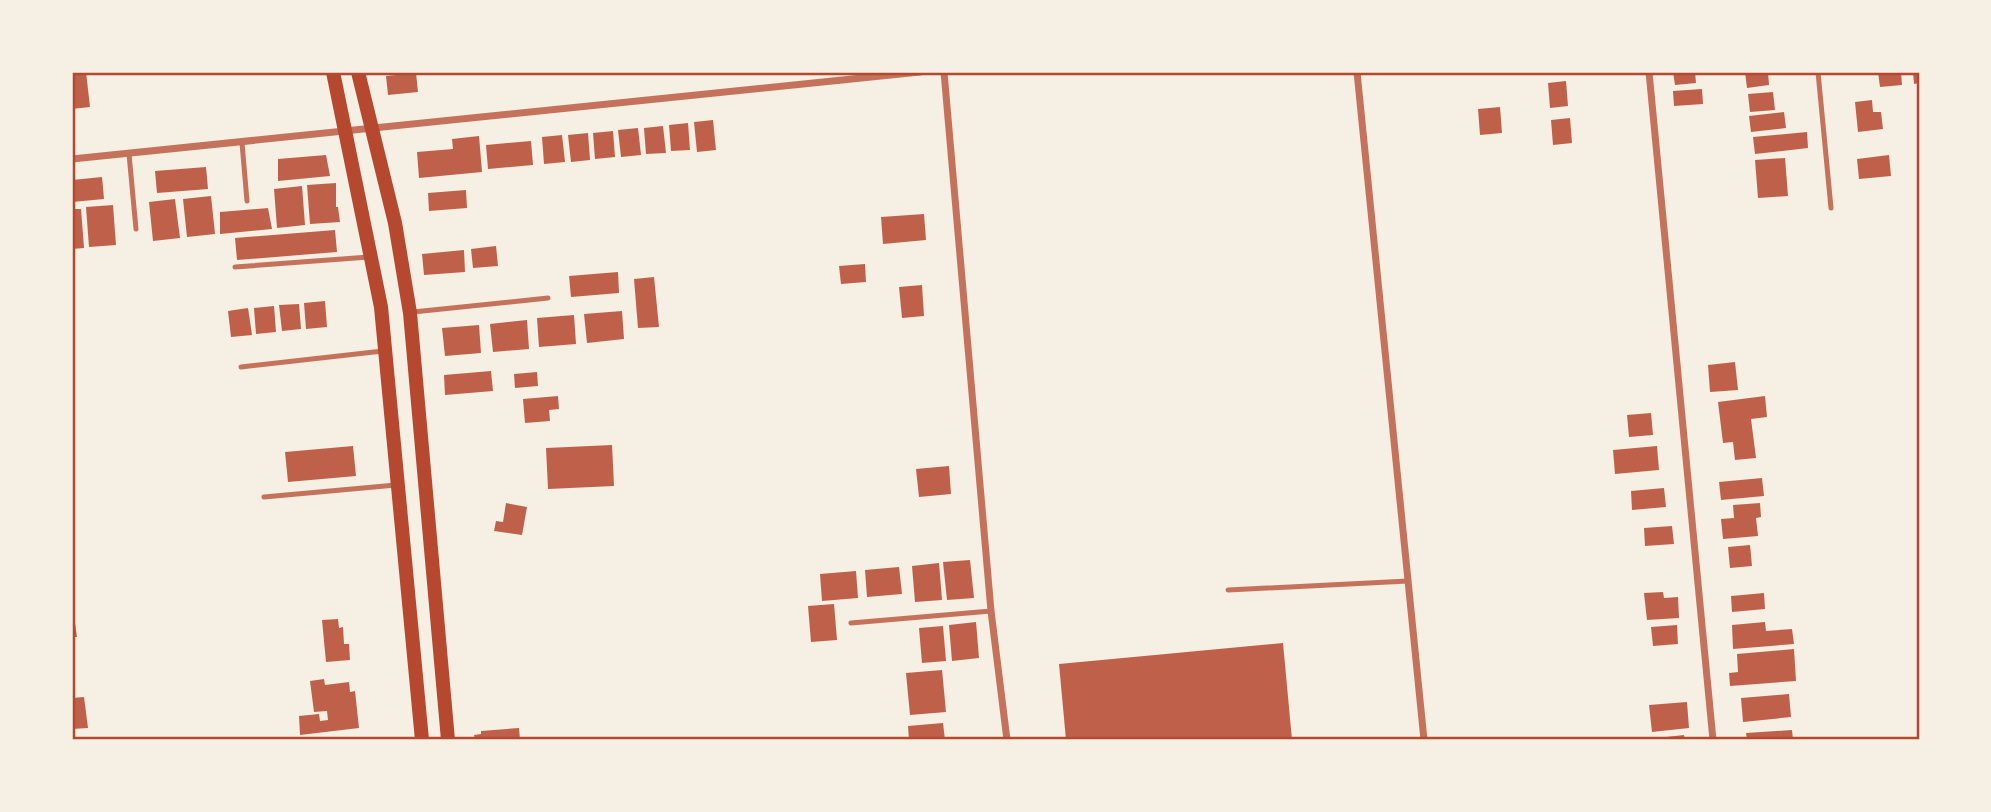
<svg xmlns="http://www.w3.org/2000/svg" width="1991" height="812" font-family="Poppins,sans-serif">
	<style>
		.building { fill: #bf614a }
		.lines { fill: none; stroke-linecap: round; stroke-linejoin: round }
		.service { stroke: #c5725c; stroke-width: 5 }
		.minor { stroke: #c5725c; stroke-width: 7 }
		.secondary { stroke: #b5482f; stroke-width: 14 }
		.neatline { fill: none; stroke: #b5482f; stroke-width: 2.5 }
	</style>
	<rect width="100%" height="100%" fill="#f6efe4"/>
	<g class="building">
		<polygon points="72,72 86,72 90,107 72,109"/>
		<polygon points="1673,72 1695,72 1696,83 1675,85"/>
		<polygon points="1745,72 1768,72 1769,85 1747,88"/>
		<polygon points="1878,72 1901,72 1902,85 1880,87"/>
		<polygon points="1913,72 1919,72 1919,83 1914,84"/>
		<polygon points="416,73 418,92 388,95 386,76"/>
		<polygon points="1566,81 1568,106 1550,108 1548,83"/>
		<polygon points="1702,89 1703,104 1674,106 1673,91"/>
		<polygon points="1773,92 1775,110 1750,112 1748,94"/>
		<polygon points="1872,100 1873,112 1881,112 1883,129 1858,132 1855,102"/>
		<polygon points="1500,107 1502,133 1480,135 1478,109"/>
		<polygon points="1784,112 1786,128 1751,132 1749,116"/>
		<polygon points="1570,118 1572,143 1553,145 1551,120"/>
		<polygon points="713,120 716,150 697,152 694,122"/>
		<polygon points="688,123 690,150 671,151 669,125"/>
		<polygon points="663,126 666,153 646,154 644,128"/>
		<polygon points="638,128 641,155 621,157 618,130"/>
		<polygon points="613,131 615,157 595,159 593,133"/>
		<polygon points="1807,132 1808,148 1755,154 1753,137"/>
		<polygon points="588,133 590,160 571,162 568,135"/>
		<polygon points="562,135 565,162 544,164 542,137"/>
		<polygon points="479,136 482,172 419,178 417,152 453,149 452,139"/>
		<polygon points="531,141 533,165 488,169 486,145"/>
		<polygon points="326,155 330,176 278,181 278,159"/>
		<polygon points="1889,155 1891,176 1859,179 1857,159"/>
		<polygon points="1785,158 1788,196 1758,198 1755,160"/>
		<polygon points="206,167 208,189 157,193 155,171"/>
		<polygon points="102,177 104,199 72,202 72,180"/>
		<polygon points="336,183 336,207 338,207 340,222 310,224 307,185"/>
		<polygon points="302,186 305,225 277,228 274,189"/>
		<polygon points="466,190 467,208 429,211 428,193"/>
		<polygon points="211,196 215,234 187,237 183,199"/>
		<polygon points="175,199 180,238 153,241 149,202"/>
		<polygon points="113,205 116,245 89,247 86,207"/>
		<polygon points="268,208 272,229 220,234 220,212"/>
		<polygon points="72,209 81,209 84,248 72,249"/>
		<polygon points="924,214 926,240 883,244 881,217"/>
		<polygon points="335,230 337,252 237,260 235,238"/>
		<polygon points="496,246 498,266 473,268 471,249"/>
		<polygon points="464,250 465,272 424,275 422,254"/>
		<polygon points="865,264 866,282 841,284 839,266"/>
		<polygon points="618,272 619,293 571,297 569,276"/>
		<polygon points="654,277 659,327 638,328 634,279"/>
		<polygon points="922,285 924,316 902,318 899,287"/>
		<polygon points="325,301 327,327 306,329 304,303"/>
		<polygon points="299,304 301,329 282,331 279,305"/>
		<polygon points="274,306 276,332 256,334 254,308"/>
		<polygon points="248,308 252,335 231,337 228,311"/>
		<polygon points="622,311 624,339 587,343 584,314"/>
		<polygon points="574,315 576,344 539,347 537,318"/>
		<polygon points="527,320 529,349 493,352 490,324"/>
		<polygon points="479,325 481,353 445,356 442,328"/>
		<polygon points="1735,362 1738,390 1710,392 1708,365"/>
		<polygon points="491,371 493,391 445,395 444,375"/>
		<polygon points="537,372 538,386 515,388 514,374"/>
		<polygon points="558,396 559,409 549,410 550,421 525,423 523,399"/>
		<polygon points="1765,396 1767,417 1751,419 1756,458 1735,460 1733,442 1723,443 1718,402"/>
		<polygon points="1651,413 1653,435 1629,437 1627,415"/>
		<polygon points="612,445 614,486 548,489 546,448"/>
		<polygon points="353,446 356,476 288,482 285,452"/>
		<polygon points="1657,446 1659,470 1615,474 1613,450"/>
		<polygon points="949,466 951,494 919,497 916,469"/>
		<polygon points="1762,478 1764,496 1721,500 1719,482"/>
		<polygon points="1664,488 1666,507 1632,510 1631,491"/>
		<polygon points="506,503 527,507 522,535 494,531 496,521 503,522"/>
		<polygon points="1760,503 1761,517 1756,518 1758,536 1723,539 1721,519 1734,518 1733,505"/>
		<polygon points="1672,526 1674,544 1645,546 1644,528"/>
		<polygon points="1750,545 1752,566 1730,568 1728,547"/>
		<polygon points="970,560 974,598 947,600 943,562"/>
		<polygon points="939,563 942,600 915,602 912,566"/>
		<polygon points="899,567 902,594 867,597 865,570"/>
		<polygon points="856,571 858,598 822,601 820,574"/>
		<polygon points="1663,592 1664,598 1678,597 1679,618 1647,620 1644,593"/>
		<polygon points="1764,593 1765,609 1732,612 1731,596"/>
		<polygon points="834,604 837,640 811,642 808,606"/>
		<polygon points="338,619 339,628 343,627 344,644 349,644 350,660 326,662 322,620"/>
		<polygon points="976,622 979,658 952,661 949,625"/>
		<polygon points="1765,622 1766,631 1792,629 1794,644 1733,649 1732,625"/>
		<polygon points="72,623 75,623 77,637 72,637"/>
		<polygon points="1677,625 1678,644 1653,646 1651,627"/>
		<polygon points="943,626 946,661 922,663 919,628"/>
		<polygon points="1283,643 1292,740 1066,740 1059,664"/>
		<polygon points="1794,649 1796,681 1730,686 1729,673 1738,672 1737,654"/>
		<polygon points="942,670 946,712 910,715 906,673"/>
		<polygon points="324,679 325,685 349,682 350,692 355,691 359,728 300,735 299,716 319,714 320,721 328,720 327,711 314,712 310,681"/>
		<polygon points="1789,694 1791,717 1743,722 1741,698"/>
		<polygon points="84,697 88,728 72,729 72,698"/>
		<polygon points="1687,702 1689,728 1652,732 1649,705"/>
		<polygon points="943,723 945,740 909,740 908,726"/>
		<polygon points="519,728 520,740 475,740 474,735 481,734 481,731"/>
		<polygon points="1792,730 1793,740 1747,740 1746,733"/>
		<polygon points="1684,735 1685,740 1657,740 1657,738"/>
	</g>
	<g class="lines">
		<g class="service">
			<polyline points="1818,72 1831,208"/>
			<polyline points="242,143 247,201"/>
			<polyline points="129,154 136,229"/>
			<polyline points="235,267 369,257"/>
			<polyline points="413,312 548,298"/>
			<polyline points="241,367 383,351"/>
			<polyline points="264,497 396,485"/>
			<polyline points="1228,590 1408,581"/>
			<polyline points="851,623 991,611"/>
		</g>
		<g class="minor">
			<polyline points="944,72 991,611 1007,740"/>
			<polyline points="1357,72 1424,740"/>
			<polyline points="1649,72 1713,740"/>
			<polyline points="72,159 920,72"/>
		</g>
		<g class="secondary">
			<polyline points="333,72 381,307 422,740"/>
			<polyline points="358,72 395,223 410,313 448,740"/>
		</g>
	</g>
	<rect width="1991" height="812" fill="none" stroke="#f6efe4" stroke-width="147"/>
	<rect x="74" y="74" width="1844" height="664" class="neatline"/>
</svg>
